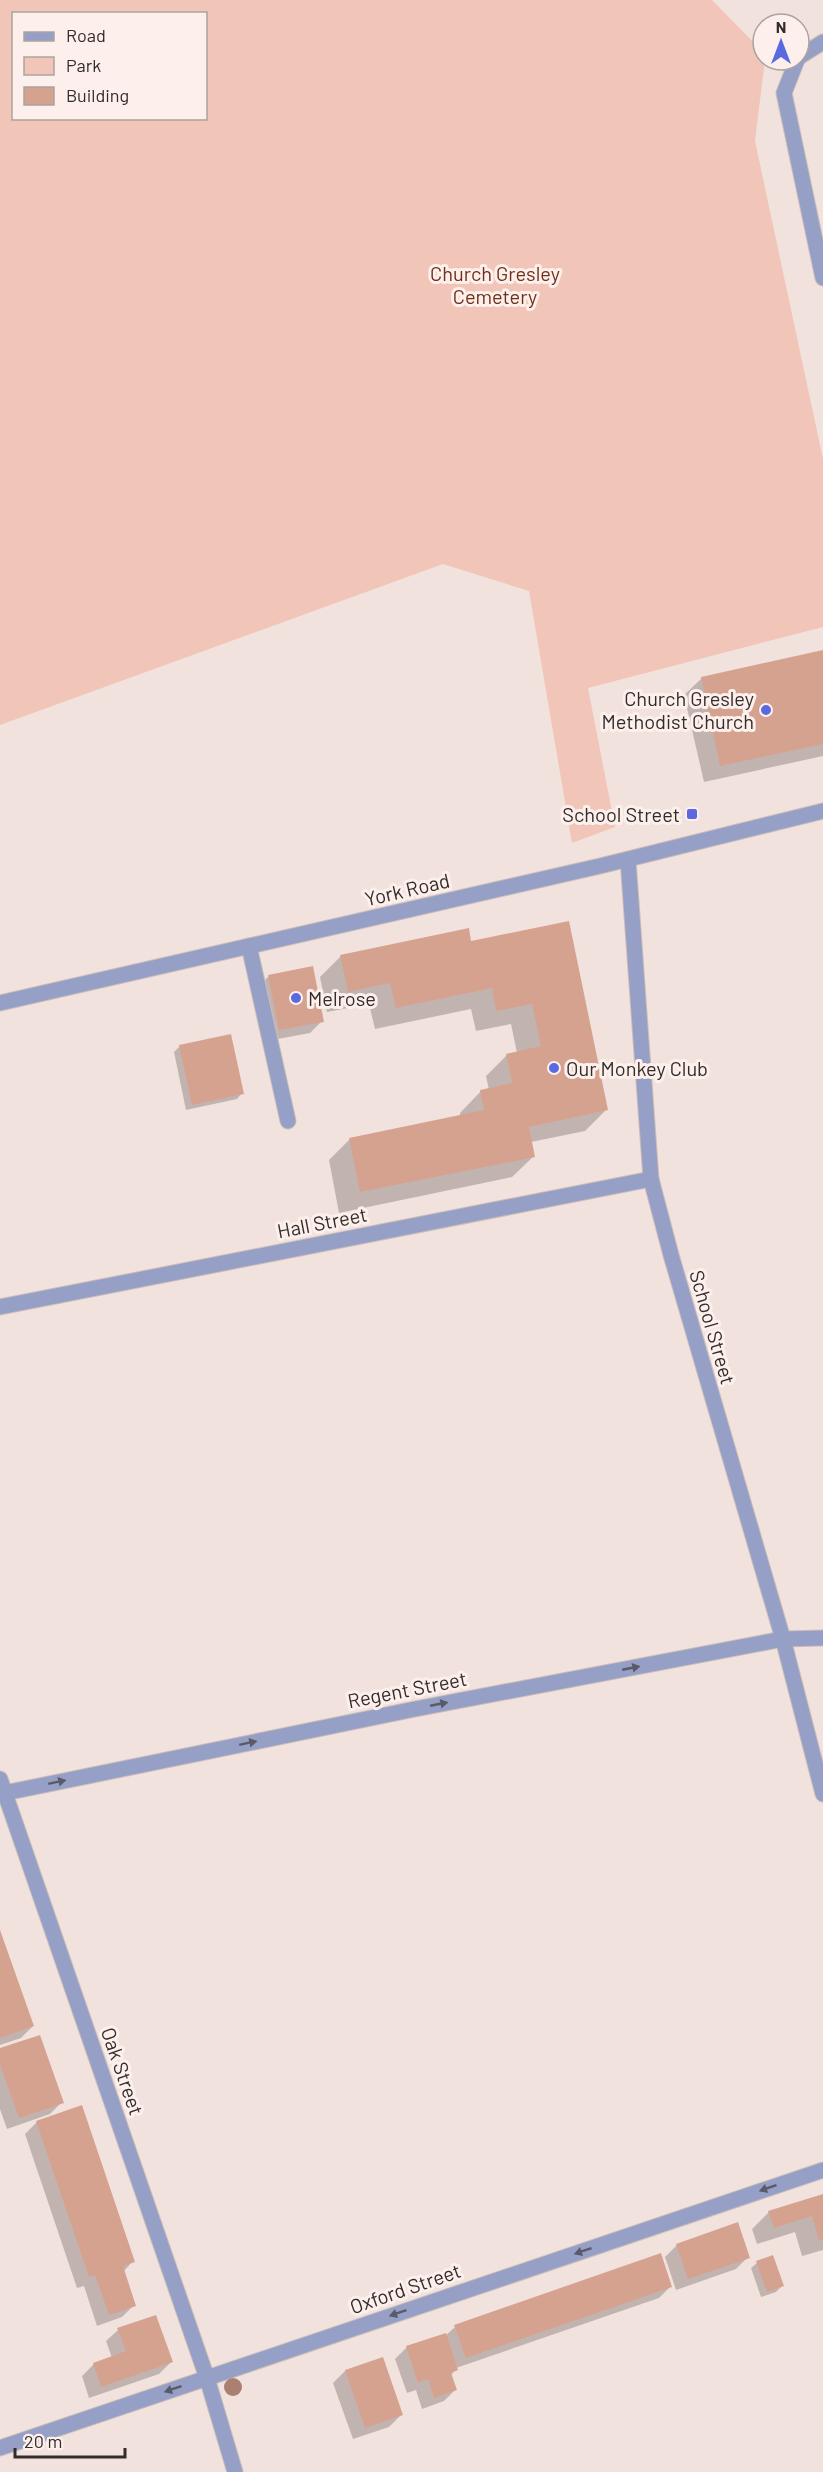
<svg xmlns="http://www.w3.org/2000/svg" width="823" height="2472" font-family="Barlow,sans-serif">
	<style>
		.green { fill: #f1c6b8; fill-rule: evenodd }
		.shadow { fill: #0003 }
		.building { fill: #d6a290 }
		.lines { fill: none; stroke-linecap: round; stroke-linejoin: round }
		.minor-casing { stroke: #ccbeb9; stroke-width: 17 }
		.minor { stroke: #96a0c6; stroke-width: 15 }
		.tree { fill: #aa8071 }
		.oneway { fill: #5a5a68 }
		.poi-dot { fill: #5a69e0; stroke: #fdf0ec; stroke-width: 2 }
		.labels { text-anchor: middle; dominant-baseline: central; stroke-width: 6; stroke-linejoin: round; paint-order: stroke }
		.park-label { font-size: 20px; fill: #6f2f18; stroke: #fdf0ec }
		.poi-label { font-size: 20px; fill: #322c2a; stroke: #fdf0ec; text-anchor: end }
		.street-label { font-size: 20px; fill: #322c2a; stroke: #fdf0ec }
	</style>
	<rect width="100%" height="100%" fill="#f2e2dd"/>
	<path class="green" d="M0 0H712L763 52V60H765L755 141 823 459V627L588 688 615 827 572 843 529 591 443 564 0 725ZM14 14H206V118H14Z"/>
	<g class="shadow">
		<polygon points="823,652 823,756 704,782 684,695 702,678"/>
		<polygon points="567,923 606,1110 585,1131 531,1142 534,1156 512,1177 339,1213 329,1160 350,1139 460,1116 460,1113 481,1091 489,1090 486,1076 507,1055 517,1053 511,1024 476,1031 471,1009 375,1029 369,1004 327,1012 320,977 341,956 470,943"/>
		<polygon points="269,976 322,1021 310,1033 267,1041 257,988"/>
		<polygon points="180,1046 242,1093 237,1099 186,1110 174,1052"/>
		<polygon points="0,1932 33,2026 21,2038 0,2045"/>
		<polygon points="0,2050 62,2102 50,2114 7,2129 0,2109"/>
		<polygon points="37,2122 133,2261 123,2272 134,2305 122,2317 97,2326 84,2286 77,2288 25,2134"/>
		<polygon points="823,2196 823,2250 802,2256 795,2232 757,2244 752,2229 769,2212"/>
		<polygon points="677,2245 748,2257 736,2269 676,2290 665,2257"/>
		<polygon points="757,2263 782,2286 776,2292 761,2297 751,2268"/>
		<polygon points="671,2286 659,2298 456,2368 451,2376 456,2389 444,2401 422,2409 416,2390 407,2393 395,2359 407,2347 445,2336 455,2327"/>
		<polygon points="118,2330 171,2362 159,2374 89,2398 82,2376 94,2364 112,2358 106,2341"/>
		<polygon points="382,2359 401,2415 389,2427 353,2439 333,2383 345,2371"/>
	</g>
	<g class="building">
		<polygon points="823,650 823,744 720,766 701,677"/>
		<polygon points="569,921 608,1110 529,1127 535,1157 360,1192 349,1138 484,1110 480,1090 512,1083 506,1054 541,1046 532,1004 496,1011 492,988 396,1008 390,983 348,992 340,955 469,928 471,941"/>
		<polygon points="313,966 324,1022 279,1030 268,975"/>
		<polygon points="231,1034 244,1094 192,1105 179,1045"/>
		<polygon points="0,1930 34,2026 0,2038"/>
		<polygon points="40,2035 64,2103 19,2118 0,2064 0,2048"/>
		<polygon points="82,2105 135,2262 123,2266 136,2306 109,2315 95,2275 89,2277 36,2121"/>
		<polygon points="823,2194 823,2239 819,2240 812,2216 774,2228 768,2211"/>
		<polygon points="738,2222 750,2258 688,2279 676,2244"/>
		<polygon points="661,2253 672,2287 466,2358 454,2325"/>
		<polygon points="773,2255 784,2286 767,2292 756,2261"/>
		<polygon points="156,2315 173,2362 101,2387 93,2363 126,2351 117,2328"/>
		<polygon points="446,2333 458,2370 451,2373 457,2390 434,2398 428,2379 418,2383 406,2346"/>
		<polygon points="383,2357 403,2415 365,2428 345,2370"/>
	</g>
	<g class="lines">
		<defs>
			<g id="minor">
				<polyline points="799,57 823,42"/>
				<polyline points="797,60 784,93 823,278"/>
				<polyline points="628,860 651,1179 671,1255 783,1639 823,1794"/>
				<polyline points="249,946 288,1121"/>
				<polyline points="0,1003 600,866 823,811"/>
				<polyline points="0,1307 651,1179"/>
				<polyline points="0,1779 207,2378 235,2472"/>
				<polyline points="0,1794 415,1709 783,1639 823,1638"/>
				<polyline points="0,2448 823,2170"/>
			</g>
		</defs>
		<use href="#minor" class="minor-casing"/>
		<use href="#minor" class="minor"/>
	</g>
	<circle class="tree" cx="233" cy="2387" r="9"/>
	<defs><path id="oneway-solid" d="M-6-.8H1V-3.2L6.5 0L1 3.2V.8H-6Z" transform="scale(1.5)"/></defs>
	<g class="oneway">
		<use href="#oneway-solid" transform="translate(631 1668) rotate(-11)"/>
		<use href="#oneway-solid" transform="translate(439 1704) rotate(-11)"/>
		<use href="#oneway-solid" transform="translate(248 1743) rotate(-12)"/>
		<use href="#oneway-solid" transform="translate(57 1782) rotate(-12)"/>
		<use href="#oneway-solid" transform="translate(768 2188) rotate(161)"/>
		<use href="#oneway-solid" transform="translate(583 2251) rotate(161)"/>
		<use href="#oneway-solid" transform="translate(398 2313) rotate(161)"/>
		<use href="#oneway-solid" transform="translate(173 2389) rotate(161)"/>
	</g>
	<g class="poi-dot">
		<circle cx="766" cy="710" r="6"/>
		<rect x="686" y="808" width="12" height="12" rx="3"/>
		<circle cx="296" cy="998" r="6"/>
		<circle cx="554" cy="1068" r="6"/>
	</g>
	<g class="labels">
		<g class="park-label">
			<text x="495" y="273">Church Gresley<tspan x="495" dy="23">Cemetery</tspan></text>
		</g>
		<g class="poi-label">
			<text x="754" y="698">Church Gresley<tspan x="754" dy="23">Methodist Church</tspan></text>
			<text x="680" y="814">School Street</text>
			<text x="308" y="998" text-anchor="start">Melrose</text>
			<text x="566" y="1068" text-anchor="start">Our Monkey Club</text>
		</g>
		<g class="street-label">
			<text transform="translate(407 889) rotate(-13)">York Road</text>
			<text transform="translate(322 1222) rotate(-11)">Hall Street</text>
			<text transform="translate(713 1327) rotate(74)">School Street</text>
			<text transform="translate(407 1689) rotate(-11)">Regent Street</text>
			<text transform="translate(123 2071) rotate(71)">Oak Street</text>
			<text transform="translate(405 2288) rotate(-19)">Oxford Street</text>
		</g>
	</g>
	<rect x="12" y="12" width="195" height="108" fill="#fdf0ec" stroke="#aca29e" stroke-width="1.5"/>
	<rect x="24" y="32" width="30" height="9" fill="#96a0c6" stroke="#aca29e" stroke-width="1.5"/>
	<text x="66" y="42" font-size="18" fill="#322c2a">Road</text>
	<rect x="24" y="57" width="30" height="18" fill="#f1c6b8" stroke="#aca29e" stroke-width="1.5"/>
	<text x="66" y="72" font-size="18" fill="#322c2a">Park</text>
	<rect x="24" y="87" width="30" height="18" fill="#d6a290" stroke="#aca29e" stroke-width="1.5"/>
	<text x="66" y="102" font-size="18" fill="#322c2a">Building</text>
	<g transform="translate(781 42)"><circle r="28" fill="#fdf0ec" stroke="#aca29e" stroke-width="1.5"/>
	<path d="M0-4.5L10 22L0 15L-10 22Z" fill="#5a69e0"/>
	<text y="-9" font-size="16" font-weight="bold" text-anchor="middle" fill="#322c2a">N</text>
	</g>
	<path d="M15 2448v9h110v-9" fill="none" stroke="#322c2a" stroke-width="3"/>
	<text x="24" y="2448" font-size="18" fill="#322c2a" stroke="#fdf0ec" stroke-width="4.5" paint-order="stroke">20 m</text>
</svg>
